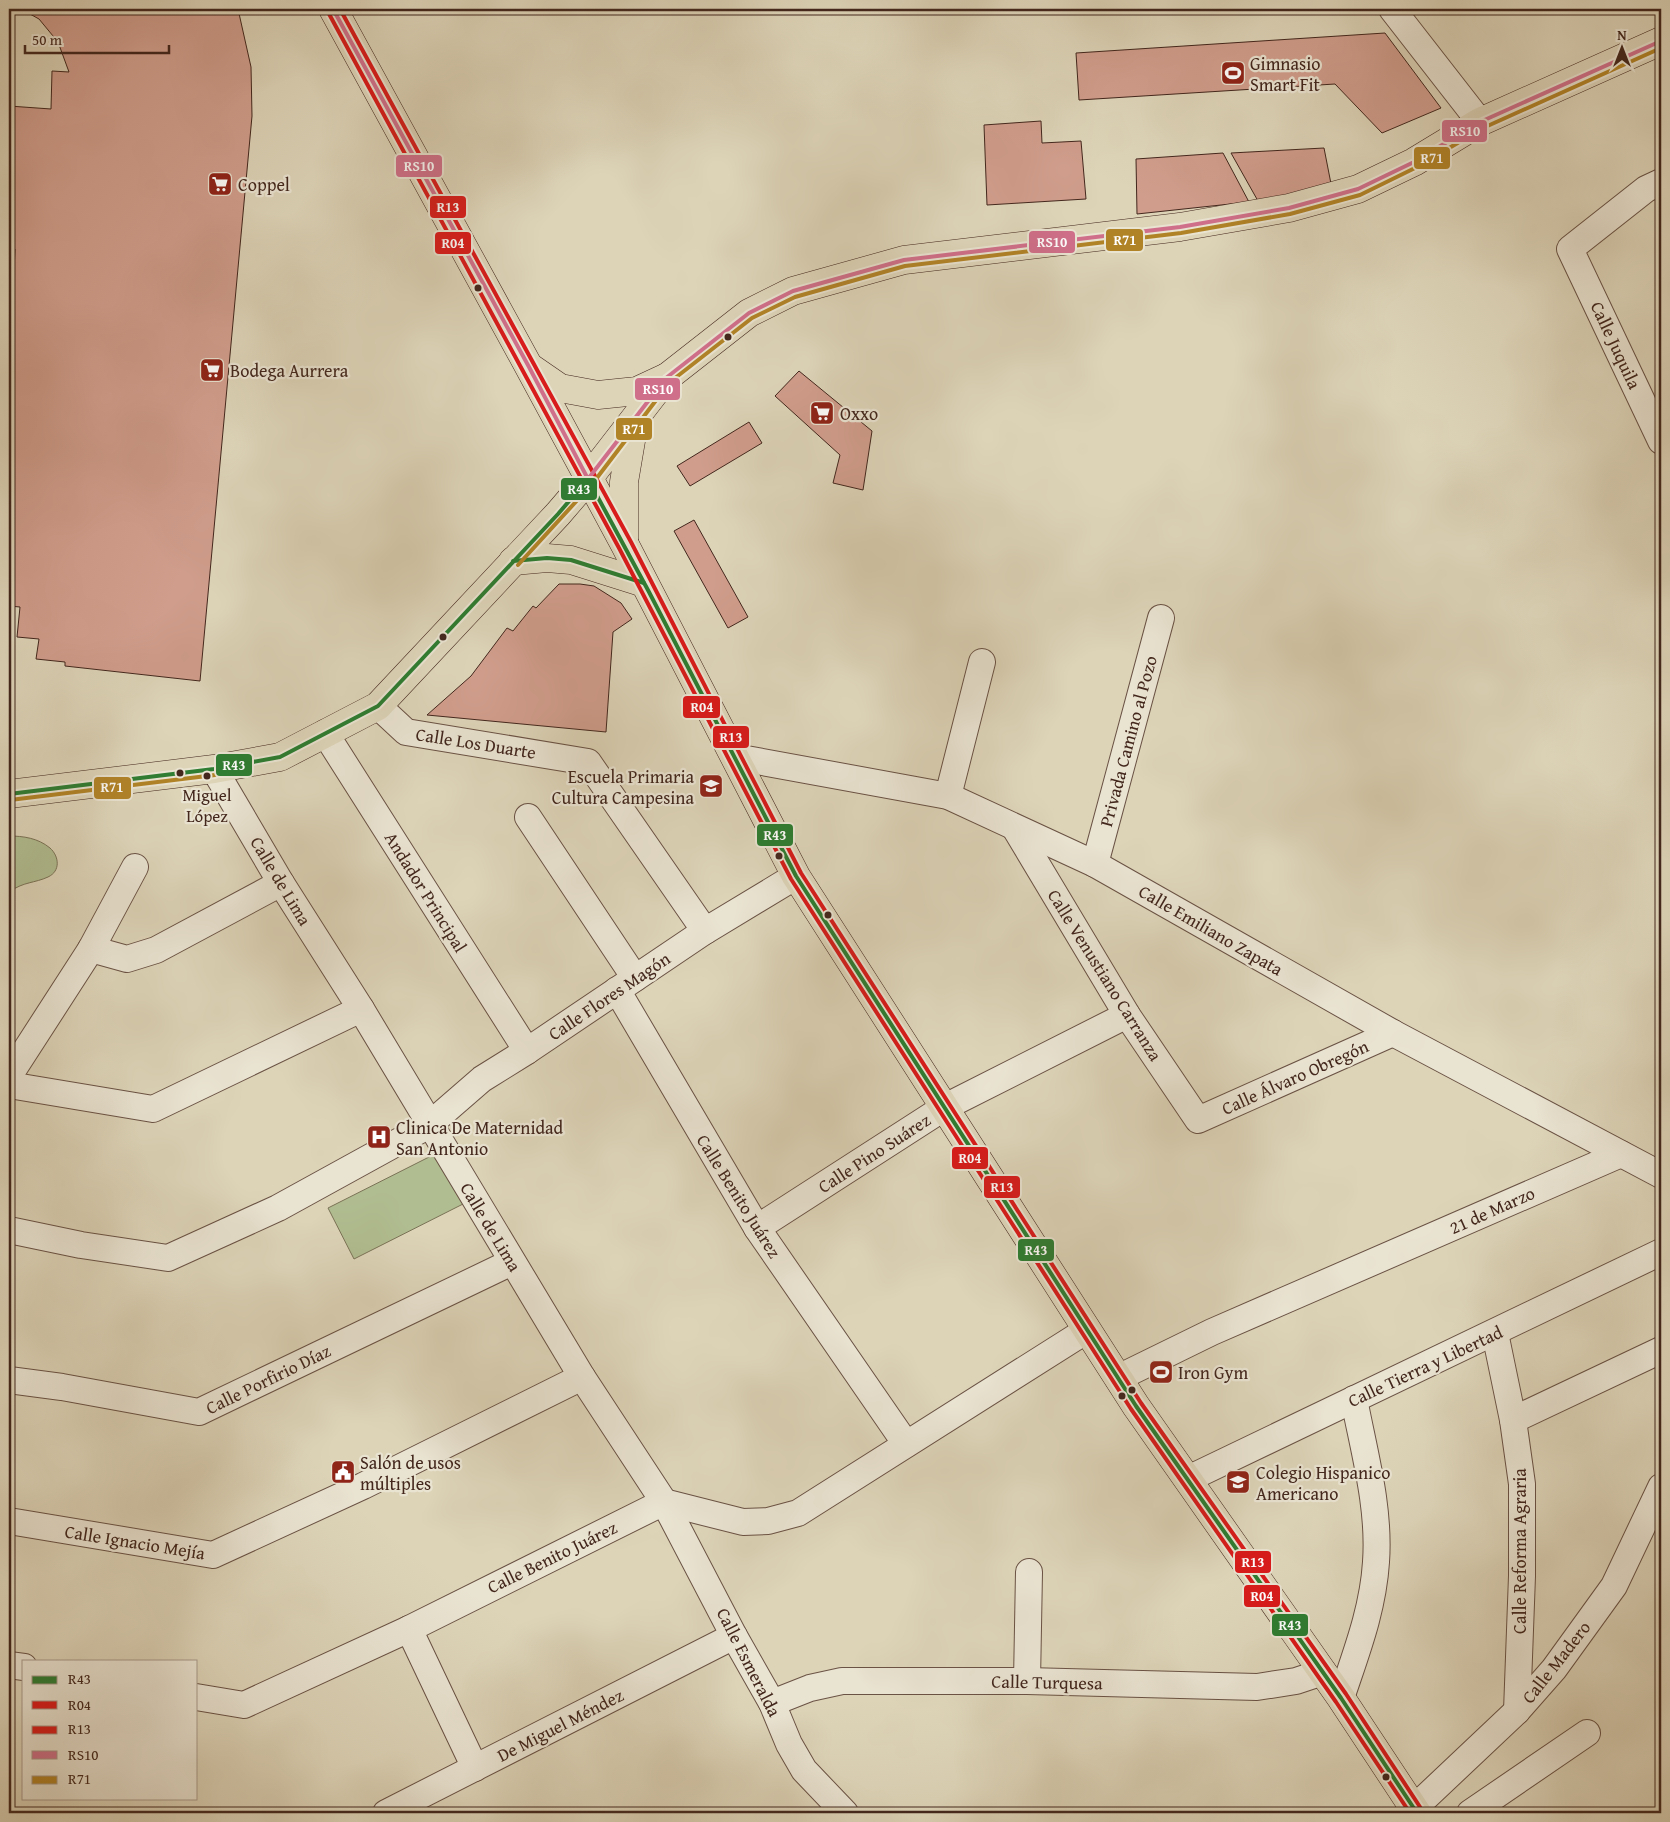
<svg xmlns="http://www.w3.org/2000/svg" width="1670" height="1822" font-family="'Gentium Book Plus',serif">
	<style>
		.green { fill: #b0bd90; stroke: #7a7256 }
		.building { fill: #d09d8c; stroke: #43271d }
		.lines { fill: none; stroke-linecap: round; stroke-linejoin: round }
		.minor-casing { stroke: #6a5244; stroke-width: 28 }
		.major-casing { stroke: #43271d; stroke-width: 29 }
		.minor { stroke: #e9e3d1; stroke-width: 26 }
		.major { stroke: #ddd4b8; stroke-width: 28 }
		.bus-1-casing { stroke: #e9e3d1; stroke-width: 8 }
		.bus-2-casing { stroke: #e9e3d1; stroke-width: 8 }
		.bus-3-casing { stroke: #e9e3d1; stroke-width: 8 }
		.bus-4-casing { stroke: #e9e3d1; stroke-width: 8 }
		.bus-5-casing { stroke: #e9e3d1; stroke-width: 8 }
		.bus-1 { stroke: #2e7d32; stroke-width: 4 }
		.bus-2 { stroke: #d81b1b; stroke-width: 4 }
		.bus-3 { stroke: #d81b1b; stroke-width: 4 }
		.bus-4 { stroke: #d06f8a; stroke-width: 4 }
		.bus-5 { stroke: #b18327; stroke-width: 4 }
		.bus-dot { fill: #43271d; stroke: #e9e3d1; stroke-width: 2 }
		.labels { text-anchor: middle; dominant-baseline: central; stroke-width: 4.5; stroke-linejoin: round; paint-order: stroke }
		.bus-label { font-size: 17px; fill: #43271d; stroke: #e9e3d1 }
		.poi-label { font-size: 18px; fill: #43271d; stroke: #e9e3d1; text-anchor: start }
		.street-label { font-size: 18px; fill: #43271d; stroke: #e9e3d1 }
		.line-badge { stroke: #e9e3d1; stroke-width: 2 }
		.badge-label { font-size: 14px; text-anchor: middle; font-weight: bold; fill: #fff }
	</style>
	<rect width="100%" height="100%" fill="#ddd4b8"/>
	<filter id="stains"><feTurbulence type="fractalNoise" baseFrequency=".004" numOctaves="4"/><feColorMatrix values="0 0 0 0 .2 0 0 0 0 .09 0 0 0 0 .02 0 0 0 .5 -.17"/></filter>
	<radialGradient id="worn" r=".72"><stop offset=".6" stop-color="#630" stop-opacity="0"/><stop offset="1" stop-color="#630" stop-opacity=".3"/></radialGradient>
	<g class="green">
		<path d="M9 836C23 836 38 838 50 848 59 856 61 871 48 877 35 883 23 882 11 891L9 926Z"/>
		<polygon points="435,1154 465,1203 354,1259 328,1208"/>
	</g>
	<g class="building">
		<polygon points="21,9 238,9 251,67 252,116 200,681 65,666 65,662 36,659 39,639 17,637 20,607 9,606 9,314 12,314 15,249 9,249 9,106 51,109 52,71 69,72 58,42 39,19"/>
		<polygon points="1385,33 1441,108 1382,133 1335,84 1079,100 1076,53"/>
		<polygon points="1041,121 1042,143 1081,141 1086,199 987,205 984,125"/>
		<polygon points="1324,148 1333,194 1258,201 1231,153"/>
		<polygon points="1223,153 1249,202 1137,214 1136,159"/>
		<polygon points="799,371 872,431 863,490 833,483 840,455 775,396"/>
		<polygon points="749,422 762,443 690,486 677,466"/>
		<polygon points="694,520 748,617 728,628 674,531"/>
		<polygon points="559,584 580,584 594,586 621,603 632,619 613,632 606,732 427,715 471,676 507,628 513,631 533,606 536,608"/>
	</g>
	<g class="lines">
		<defs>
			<g id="minor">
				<polyline points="1392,9 1480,122"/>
				<polyline points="1661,182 1646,189 1570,249 1661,441"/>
				<polyline points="378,706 406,732 588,762 705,931"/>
				<polyline points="325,733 527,1051"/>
				<polyline points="735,757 948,796 1095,864 1393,1033 1661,1175"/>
				<polyline points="214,769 281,883 361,1009 582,1377 664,1502 734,1636 772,1703 789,1744 804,1770 845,1813"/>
				<polyline points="948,796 982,662"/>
				<polyline points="528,817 635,978"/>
				<polyline points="1015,828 1127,1015 1198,1120 1393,1033"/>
				<polyline points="1095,864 1161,618"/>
				<polyline points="91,949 127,959 156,950 281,883"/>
				<polyline points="617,990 757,1228 906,1444"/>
				<polyline points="9,1076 91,949 135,867"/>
				<polyline points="9,1085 153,1109 361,1009"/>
				<polyline points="757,1228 945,1107 1127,1015"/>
				<polyline points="9,1230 81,1245 168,1258 278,1208 429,1125 482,1079 527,1051 705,931 796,876"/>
				<polyline points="1495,1333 1513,1420 1522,1484 1522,1576 1517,1711"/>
				<polyline points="1118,1378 1212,1332 1621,1154"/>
				<polyline points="9,1380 62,1387 199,1412 512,1262"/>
				<polyline points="1513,1420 1661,1350"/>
				<polyline points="1188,1479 1661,1252"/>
				<polyline points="9,1521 213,1555 363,1486 582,1377"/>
				<polyline points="409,1629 475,1768"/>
				<polyline points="9,1665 24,1667"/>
				<polyline points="1027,1681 1029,1572"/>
				<polyline points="196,1697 244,1705 409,1629 664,1502 743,1522 768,1521 798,1513 1087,1330"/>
				<path d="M1341 1698C1356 1653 1373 1610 1376 1562 1380 1507 1364 1452 1354 1399"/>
				<polyline points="772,1703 810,1688 842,1681 1027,1681 1257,1687 1296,1681 1323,1672"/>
				<polyline points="386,1813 734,1636"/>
				<polyline points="1409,1813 1517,1711 1554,1669 1614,1586 1661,1487"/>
				<polyline points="1470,1813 1587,1733"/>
			</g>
			<g id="major">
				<polyline points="333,9 529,367 625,545 796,876 1136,1406 1341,1698 1417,1813"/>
				<polyline points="531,368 560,388 598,395 637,391 665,378"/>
				<polyline points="624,541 624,482 634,423"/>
				<polyline points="513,561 547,558 571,560 644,583"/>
				<polyline points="9,794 214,769 280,757 378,706 558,514 588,479 666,378 749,313 793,291 904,260 1180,227 1289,208 1358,189 1414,162 1480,122 1661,41"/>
			</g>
		</defs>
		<use href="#minor" class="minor-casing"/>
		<use href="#major" class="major-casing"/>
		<use href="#minor" class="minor"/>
		<use href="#major" class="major"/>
		<defs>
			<g id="bus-1">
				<polyline points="513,561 547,558 571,560 644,583"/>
				<polyline points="9,794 214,769 280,757 378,706 558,514 588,479 649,592 796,876 1136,1406 1341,1698 1417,1813"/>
			</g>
			<polyline id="bus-2" points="328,12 619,548 791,879 1131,1409 1336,1702 1410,1813"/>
			<polyline id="bus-3" points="340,9 631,542 801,873 1141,1403 1346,1694 1422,1810"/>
			<polyline id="bus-4" points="333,9 529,367 588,479 666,378 749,313 793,291 904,260 1180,227 1289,208 1358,189 1414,162 1480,122 1661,41"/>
			<g id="bus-5">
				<polyline points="518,565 593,483 670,382 752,318 795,297 905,266 1181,233 1290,214 1360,195 1417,167 1483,128 1661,48"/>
				<polyline points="10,800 215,775"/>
			</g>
		</defs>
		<use href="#bus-1" class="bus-1-casing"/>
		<use href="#bus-2" class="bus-2-casing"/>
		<use href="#bus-3" class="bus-3-casing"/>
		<use href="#bus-4" class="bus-4-casing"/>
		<use href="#bus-5" class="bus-5-casing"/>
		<use href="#bus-1" class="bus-1"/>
		<use href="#bus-2" class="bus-2"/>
		<use href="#bus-3" class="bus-3"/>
		<use href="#bus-4" class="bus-4"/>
		<use href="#bus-5" class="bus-5"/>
	</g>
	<defs>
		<symbol id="stadium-square" viewBox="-11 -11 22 22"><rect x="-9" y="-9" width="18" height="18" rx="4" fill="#8f2418" stroke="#e9e3d1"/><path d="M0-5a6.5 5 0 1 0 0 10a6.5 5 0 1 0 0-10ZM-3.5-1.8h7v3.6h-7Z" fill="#fff"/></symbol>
		<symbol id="supermarket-square" viewBox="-11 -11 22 22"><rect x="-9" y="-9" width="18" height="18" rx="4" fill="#8f2418" stroke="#e9e3d1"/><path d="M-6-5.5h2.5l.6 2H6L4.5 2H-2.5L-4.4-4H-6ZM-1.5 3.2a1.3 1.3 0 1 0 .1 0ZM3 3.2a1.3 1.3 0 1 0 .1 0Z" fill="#fff"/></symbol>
		<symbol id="school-square" viewBox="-11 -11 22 22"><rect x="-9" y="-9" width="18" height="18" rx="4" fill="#8f2418" stroke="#e9e3d1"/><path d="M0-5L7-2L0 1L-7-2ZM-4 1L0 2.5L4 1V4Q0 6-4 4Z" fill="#fff"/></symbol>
		<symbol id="hospital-square" viewBox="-11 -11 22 22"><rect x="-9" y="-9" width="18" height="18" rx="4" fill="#8f2418" stroke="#e9e3d1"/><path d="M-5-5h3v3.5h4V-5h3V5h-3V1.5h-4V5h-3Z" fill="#fff"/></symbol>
		<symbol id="civic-square" viewBox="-11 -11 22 22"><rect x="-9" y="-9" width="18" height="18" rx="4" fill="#8f2418" stroke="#e9e3d1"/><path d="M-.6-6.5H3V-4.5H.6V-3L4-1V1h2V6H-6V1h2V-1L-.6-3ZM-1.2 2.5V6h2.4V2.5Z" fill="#fff"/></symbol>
	</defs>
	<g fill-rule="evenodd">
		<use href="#stadium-square" x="1219" y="59" width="28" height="28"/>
		<use href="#supermarket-square" x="206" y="170" width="28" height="28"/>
		<use href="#supermarket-square" x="198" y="356" width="28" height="28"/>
		<use href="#supermarket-square" x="808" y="399" width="28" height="28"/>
		<use href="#school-square" x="697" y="772" width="28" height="28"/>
		<use href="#hospital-square" x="365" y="1123" width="28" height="28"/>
		<use href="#stadium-square" x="1147" y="1358" width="28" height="28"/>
		<use href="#civic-square" x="329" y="1458" width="28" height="28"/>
		<use href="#school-square" x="1224" y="1468" width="28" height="28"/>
	</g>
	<g class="bus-dot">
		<circle cx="478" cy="288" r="4.5"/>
		<circle cx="728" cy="337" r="4.5"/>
		<circle cx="443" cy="637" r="4.5"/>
		<circle cx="180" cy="773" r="4.5"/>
		<circle cx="207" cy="776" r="4.5"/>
		<circle cx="779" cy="856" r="4.5"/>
		<circle cx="828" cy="915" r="4.5"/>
		<circle cx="1132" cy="1390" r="4.5"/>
		<circle cx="1122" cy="1396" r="4.5"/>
		<circle cx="1386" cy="1777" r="4.5"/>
	</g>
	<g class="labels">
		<g class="bus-label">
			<text x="207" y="794">Miguel<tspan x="207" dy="21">López</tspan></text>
		</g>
		<g class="poi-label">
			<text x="1250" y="63">Gimnasio<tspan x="1250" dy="21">Smart Fit</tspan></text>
			<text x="238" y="184">Coppel</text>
			<text x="230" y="370">Bodega Aurrera</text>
			<text x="840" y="413">Oxxo</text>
			<text x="694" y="776" text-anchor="end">Escuela Primaria<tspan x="694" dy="21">Cultura Campesina</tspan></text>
			<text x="396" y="1127">Clinica De Maternidad<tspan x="396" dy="21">San Antonio</tspan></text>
			<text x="1178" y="1372">Iron Gym</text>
			<text x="360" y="1462">Salón de usos<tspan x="360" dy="21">múltiples</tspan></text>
			<text x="1256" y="1472">Colegio Hispanico<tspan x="1256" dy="21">Americano</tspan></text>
		</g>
		<g class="street-label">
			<text transform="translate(1616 345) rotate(65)">Calle Juquila</text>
			<text transform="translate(1128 741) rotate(-75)">Privada Camino al Pozo</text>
			<text transform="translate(476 743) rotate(9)">Calle Los Duarte</text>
			<text transform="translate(281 881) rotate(59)">Calle de Lima</text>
			<text transform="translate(426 892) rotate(58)">Andador Principal</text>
			<text transform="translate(1211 930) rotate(30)">Calle Emiliano Zapata</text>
			<text transform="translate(1105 975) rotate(58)">Calle Venustiano Carranza</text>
			<text transform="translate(609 996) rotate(-34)">Calle Flores Magón</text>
			<text transform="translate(1295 1077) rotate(-24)">Calle Álvaro Obregón</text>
			<text transform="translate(874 1153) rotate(-33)">Calle Pino Suárez</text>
			<text transform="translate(739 1196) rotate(58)">Calle Benito Juárez</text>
			<text transform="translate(1492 1210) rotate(-24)">21 de Marzo</text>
			<text transform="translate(491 1227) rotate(59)">Calle de Lima</text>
			<text transform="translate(1425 1366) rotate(-25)">Calle Tierra y Libertad</text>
			<text transform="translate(268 1379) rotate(-26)">Calle Porfirio Díaz</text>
			<text transform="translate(135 1542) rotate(9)">Calle Ignacio Mejía</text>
			<text transform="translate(1519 1551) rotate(-90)">Calle Reforma Agraria</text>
			<text transform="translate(552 1557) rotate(-26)">Calle Benito Juárez</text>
			<text transform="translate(749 1662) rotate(63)">Calle Esmeralda</text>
			<text transform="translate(1556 1662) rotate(-52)">Calle Madero</text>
			<text transform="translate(1047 1682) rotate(1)">Calle Turquesa</text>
			<text transform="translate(560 1725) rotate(-27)">De Miguel Méndez</text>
		</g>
	</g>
	<g class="line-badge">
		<rect x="1441" y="119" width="47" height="24" rx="5" fill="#d06f8a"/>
		<rect x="1413" y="146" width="38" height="24" rx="5" fill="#b18327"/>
		<rect x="395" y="154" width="48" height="24" rx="5" fill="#d06f8a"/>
		<rect x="429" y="195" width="38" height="24" rx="5" fill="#d81b1b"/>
		<rect x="1105" y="228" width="39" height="24" rx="5" fill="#b18327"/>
		<rect x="1028" y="230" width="48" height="24" rx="5" fill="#d06f8a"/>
		<rect x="434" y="231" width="38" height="24" rx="5" fill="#d81b1b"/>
		<rect x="634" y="377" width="47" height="24" rx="5" fill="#d06f8a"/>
		<rect x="615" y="417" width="38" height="24" rx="5" fill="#b18327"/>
		<rect x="560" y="477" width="38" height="24" rx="5" fill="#2e7d32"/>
		<rect x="682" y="695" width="39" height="24" rx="5" fill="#d81b1b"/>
		<rect x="712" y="725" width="38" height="24" rx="5" fill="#d81b1b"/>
		<rect x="215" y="753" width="38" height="24" rx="5" fill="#2e7d32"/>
		<rect x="93" y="776" width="39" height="24" rx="5" fill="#b18327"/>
		<rect x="756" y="823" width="38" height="24" rx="5" fill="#2e7d32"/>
		<rect x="951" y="1146" width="38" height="24" rx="5" fill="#d81b1b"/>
		<rect x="983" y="1175" width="38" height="24" rx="5" fill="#d81b1b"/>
		<rect x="1017" y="1238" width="38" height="24" rx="5" fill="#2e7d32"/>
		<rect x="1234" y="1550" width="38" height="24" rx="5" fill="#d81b1b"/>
		<rect x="1243" y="1584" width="38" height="24" rx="5" fill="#d81b1b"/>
		<rect x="1271" y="1613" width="38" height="24" rx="5" fill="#2e7d32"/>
	</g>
	<g class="badge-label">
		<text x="1465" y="136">RS10</text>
		<text x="1432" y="163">R71</text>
		<text x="419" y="171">RS10</text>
		<text x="448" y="212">R13</text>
		<text x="1125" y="245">R71</text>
		<text x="1052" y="247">RS10</text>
		<text x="453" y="248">R04</text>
		<text x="658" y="394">RS10</text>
		<text x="634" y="434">R71</text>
		<text x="579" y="494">R43</text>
		<text x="702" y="712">R04</text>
		<text x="731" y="742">R13</text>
		<text x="234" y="770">R43</text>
		<text x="112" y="792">R71</text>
		<text x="775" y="840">R43</text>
		<text x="970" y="1163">R04</text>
		<text x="1002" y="1192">R13</text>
		<text x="1036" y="1255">R43</text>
		<text x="1253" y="1567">R13</text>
		<text x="1262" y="1601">R04</text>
		<text x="1290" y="1630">R43</text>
	</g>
	<rect width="1670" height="1822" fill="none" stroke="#ddd4b8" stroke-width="30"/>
	<rect x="10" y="10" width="1650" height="1802" fill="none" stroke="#43271d" stroke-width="2.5"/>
	<rect x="15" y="15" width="1640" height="1792" fill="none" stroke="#43271d"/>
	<rect x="22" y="1660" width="175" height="140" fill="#e9e3d1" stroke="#a79889"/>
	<rect x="32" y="1676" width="25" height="8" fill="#2e7d32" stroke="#a79889"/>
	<text x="68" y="1684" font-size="15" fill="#43271d">R43</text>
	<rect x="32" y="1701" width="25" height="8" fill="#d81b1b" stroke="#a79889"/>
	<text x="68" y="1710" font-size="15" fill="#43271d">R04</text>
	<rect x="32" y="1726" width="25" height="8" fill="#d81b1b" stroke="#a79889"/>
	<text x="68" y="1734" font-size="15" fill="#43271d">R13</text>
	<rect x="32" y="1751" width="25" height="8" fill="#d06f8a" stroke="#a79889"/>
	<text x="68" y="1760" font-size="15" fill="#43271d">RS10</text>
	<rect x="32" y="1776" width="25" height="8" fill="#b18327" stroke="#a79889"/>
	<text x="68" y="1784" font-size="15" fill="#43271d">R71</text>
	<g transform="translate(1622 48)" stroke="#e9e3d1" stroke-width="4" paint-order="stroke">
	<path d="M0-4L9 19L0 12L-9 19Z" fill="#43271d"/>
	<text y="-8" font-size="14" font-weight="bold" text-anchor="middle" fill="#43271d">N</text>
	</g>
	<path d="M25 45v8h144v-8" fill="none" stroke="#43271d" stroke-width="2.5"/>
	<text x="32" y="45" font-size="15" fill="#43271d" stroke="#e9e3d1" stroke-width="4" paint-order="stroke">50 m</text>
	<rect width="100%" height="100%" filter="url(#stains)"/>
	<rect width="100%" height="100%" fill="url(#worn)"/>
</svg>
